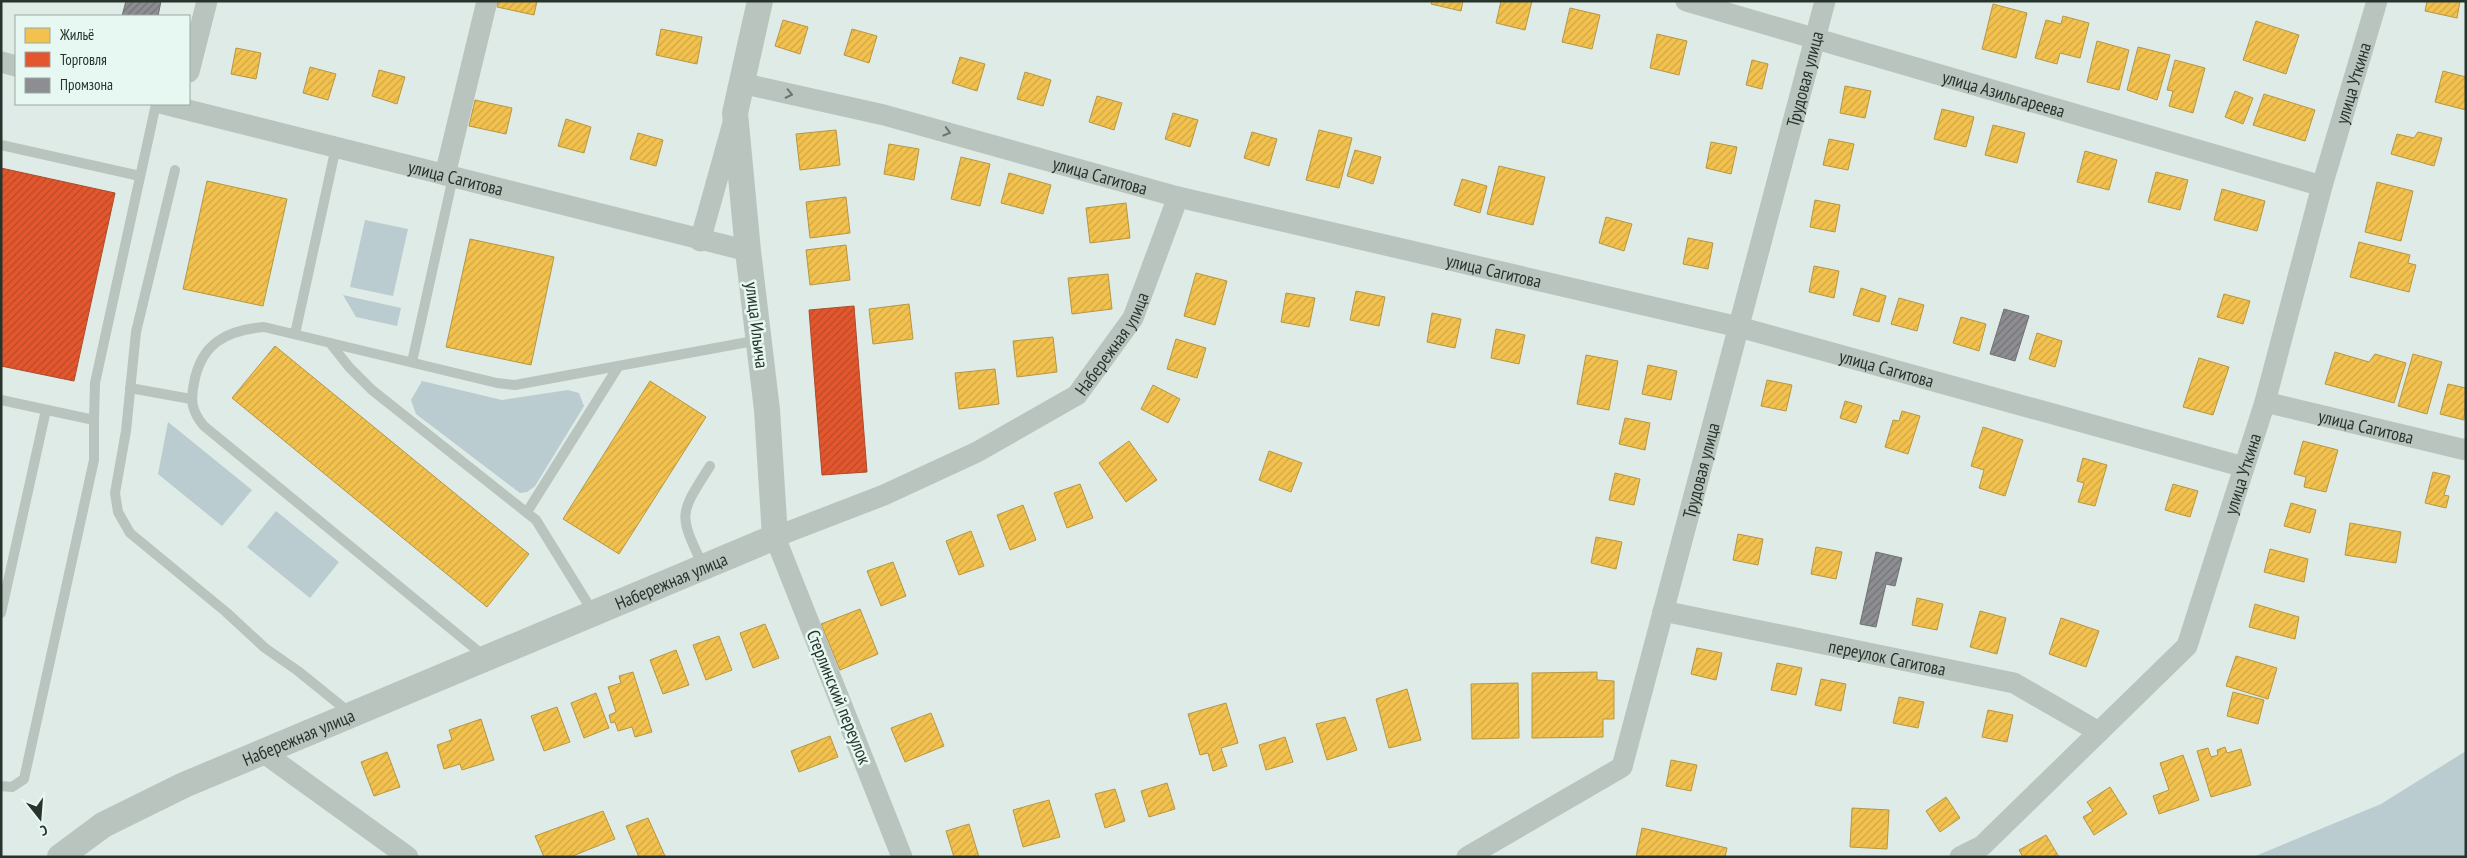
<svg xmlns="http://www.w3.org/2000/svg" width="2467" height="858" font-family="'PT Sans Narrow',sans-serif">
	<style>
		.green { fill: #baccd0 }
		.homes { fill: url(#homes-hatch); stroke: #b59744 }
		.shops { fill: url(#shops-hatch); stroke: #ab4c2d }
		.industry { fill: url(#industry-hatch); stroke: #6e7273 }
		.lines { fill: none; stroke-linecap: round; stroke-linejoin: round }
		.service { stroke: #b9c4be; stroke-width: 10 }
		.minor { stroke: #b9c4be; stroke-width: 21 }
		.tertiary { stroke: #b9c4be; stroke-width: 26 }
		.oneway { stroke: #69756e }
		.labels { text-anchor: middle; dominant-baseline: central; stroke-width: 5; stroke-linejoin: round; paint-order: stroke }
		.street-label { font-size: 18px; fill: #27342c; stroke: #e6f8f1 }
	</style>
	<defs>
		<pattern id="homes-hatch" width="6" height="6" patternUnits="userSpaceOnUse" patternTransform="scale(1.25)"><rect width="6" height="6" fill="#f2c14e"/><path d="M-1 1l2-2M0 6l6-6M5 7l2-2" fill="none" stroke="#d0a644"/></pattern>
		<pattern id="shops-hatch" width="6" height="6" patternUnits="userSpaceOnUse" patternTransform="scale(1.25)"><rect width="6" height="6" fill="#e4572e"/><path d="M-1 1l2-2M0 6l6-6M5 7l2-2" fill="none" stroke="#b94927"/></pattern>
		<pattern id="industry-hatch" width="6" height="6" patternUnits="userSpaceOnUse" patternTransform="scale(1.25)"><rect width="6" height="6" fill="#8d8d92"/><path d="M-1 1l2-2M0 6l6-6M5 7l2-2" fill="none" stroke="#737477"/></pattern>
	</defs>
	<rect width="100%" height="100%" fill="#dfebe6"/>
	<g class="green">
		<polygon points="365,220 408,229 393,296 350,287"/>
		<polygon points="343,295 401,308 397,326 356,317"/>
		<polygon points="422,381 502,400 568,390 579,393 584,406 535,486 527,492 520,493 416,414 411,400"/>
		<polygon points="168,422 252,490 222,526 158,474"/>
		<polygon points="276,511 339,562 310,598 247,547"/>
		<polygon points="2466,751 2466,857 2253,857 2381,804"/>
	</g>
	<g class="homes">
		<polygon points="498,1 537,1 534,15 497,7"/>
		<polygon points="1432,1 1463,1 1461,11 1431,4"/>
		<polygon points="1501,1 1532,1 1525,30 1496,23"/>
		<polygon points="2427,1 2460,1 2457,18 2425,11"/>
		<polygon points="1993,4 2027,13 2016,58 1982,49"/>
		<polygon points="1570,8 1600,15 1592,49 1562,42"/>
		<polygon points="2063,16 2089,23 2080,58 2060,53 2057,64 2035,58 2046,20 2061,24"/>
		<polygon points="783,20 808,27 800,54 775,46"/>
		<polygon points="2256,21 2299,35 2286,74 2243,60"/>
		<polygon points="661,29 702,37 697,64 656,55"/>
		<polygon points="852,29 877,36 869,63 844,55"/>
		<polygon points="1657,34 1687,41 1679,75 1650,68"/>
		<polygon points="2097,41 2129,50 2119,90 2087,82"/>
		<polygon points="2138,47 2170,55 2157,100 2127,90"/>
		<polygon points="236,48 261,53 256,79 231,74"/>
		<polygon points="960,57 985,64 977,91 952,83"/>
		<polygon points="1752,60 1768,64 1762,89 1746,85"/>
		<polygon points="2175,60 2205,68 2193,113 2169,106 2173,91 2167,90"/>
		<polygon points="310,67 336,74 328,100 303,93"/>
		<polygon points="379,70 405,77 397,104 372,96"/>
		<polygon points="2443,71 2466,77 2466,110 2435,102"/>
		<polygon points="1025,72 1051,80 1043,106 1017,99"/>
		<polygon points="1845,86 1871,91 1865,118 1840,113"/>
		<polygon points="2235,91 2253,98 2243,124 2225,117"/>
		<polygon points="2264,94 2315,110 2305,141 2253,125"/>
		<polygon points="1097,96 1122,103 1114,130 1089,122"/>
		<polygon points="475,100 512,108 506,134 469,126"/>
		<polygon points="1942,109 1974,117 1966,147 1934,139"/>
		<polygon points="1173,113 1198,120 1190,147 1165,139"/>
		<polygon points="566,119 591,127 584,153 558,146"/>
		<polygon points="1993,125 2025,133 2017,163 1985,155"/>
		<polygon points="836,130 840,165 800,170 796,134"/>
		<polygon points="1319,130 1352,138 1339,188 1306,180"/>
		<polygon points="1252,132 1277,139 1269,166 1244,158"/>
		<polygon points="2418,132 2442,138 2434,166 2391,154 2397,134 2414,138"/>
		<polygon points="638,133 663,140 656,166 630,159"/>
		<polygon points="1829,139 1854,144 1848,170 1823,165"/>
		<polygon points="1711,142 1737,147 1731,174 1706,168"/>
		<polygon points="889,144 919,149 914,180 884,174"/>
		<polygon points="1355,150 1381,157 1373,184 1347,176"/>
		<polygon points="2085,151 2117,160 2109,190 2077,182"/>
		<polygon points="961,157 990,164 980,206 951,199"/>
		<polygon points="1499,166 1545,177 1533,225 1487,214"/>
		<polygon points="2156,172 2188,180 2180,210 2148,202"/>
		<polygon points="1009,173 1051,185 1043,214 1001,203"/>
		<polygon points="1462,179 1487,186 1480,213 1454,205"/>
		<polygon points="207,181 287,199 263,306 183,289"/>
		<polygon points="2377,182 2413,191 2401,241 2365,232"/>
		<polygon points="2222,189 2265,201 2257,231 2214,220"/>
		<polygon points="846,197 850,233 810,238 806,202"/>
		<polygon points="1815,200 1840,205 1835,232 1810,227"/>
		<polygon points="1126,203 1130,238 1090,243 1086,208"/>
		<polygon points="1606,217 1632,224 1624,251 1599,243"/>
		<polygon points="1688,238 1713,243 1708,269 1683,264"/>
		<polygon points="470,239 554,257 531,365 446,347"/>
		<polygon points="2359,242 2410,255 2408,263 2416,265 2409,292 2350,277"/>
		<polygon points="846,245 850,280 810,285 806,250"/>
		<polygon points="1814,266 1839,271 1834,298 1809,292"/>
		<polygon points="1196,273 1227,281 1215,325 1184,316"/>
		<polygon points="1108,274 1112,309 1072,314 1068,278"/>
		<polygon points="1861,288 1886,296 1879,322 1853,315"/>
		<polygon points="1356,291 1385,297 1379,326 1350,320"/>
		<polygon points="1286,293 1315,298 1309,327 1281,322"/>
		<polygon points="2224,294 2250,301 2243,324 2217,317"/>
		<polygon points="1899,298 1924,305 1917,331 1891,324"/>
		<polygon points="909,304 913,339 873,344 869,309"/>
		<polygon points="1432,313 1461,319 1455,348 1427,342"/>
		<polygon points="1961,317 1986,324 1979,351 1953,343"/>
		<polygon points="1496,329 1525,335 1519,364 1491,358"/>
		<polygon points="2037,333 2062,341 2055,367 2029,359"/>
		<polygon points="1053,337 1057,372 1017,377 1013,341"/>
		<polygon points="1176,339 1206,348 1197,378 1167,369"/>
		<polygon points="275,346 529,554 487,607 232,398"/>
		<polygon points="2335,352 2369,362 2375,354 2406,363 2394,403 2325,384"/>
		<polygon points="2413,354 2442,362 2427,414 2398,406"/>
		<polygon points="1586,355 1618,361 1609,410 1577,404"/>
		<polygon points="2199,358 2229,367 2213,415 2183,407"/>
		<polygon points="1648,365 1677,371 1671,400 1642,394"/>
		<polygon points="995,369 999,404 959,409 955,373"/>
		<polygon points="1767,380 1792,385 1786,411 1761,406"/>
		<polygon points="650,381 706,417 619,554 563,519"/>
		<polygon points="2448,384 2466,388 2464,420 2440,414"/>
		<polygon points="1153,385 1180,399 1168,423 1141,409"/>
		<polygon points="1845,401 1862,406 1856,423 1840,418"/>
		<polygon points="1902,411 1920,416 1908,454 1885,447 1893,420 1899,421"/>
		<polygon points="1625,418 1650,423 1645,450 1619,444"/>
		<polygon points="1983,427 2023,440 2005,496 1979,488 1984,470 1971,466"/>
		<polygon points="1129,441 1157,480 1126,502 1099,463"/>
		<polygon points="2303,441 2338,450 2326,492 2304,487 2306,477 2294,474"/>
		<polygon points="1269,451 1302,463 1291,492 1259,480"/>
		<polygon points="2083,458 2107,465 2095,506 2078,502 2084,483 2077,481"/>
		<polygon points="2433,472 2450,476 2444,495 2449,496 2446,508 2425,503"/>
		<polygon points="1615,473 1640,479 1634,505 1609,500"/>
		<polygon points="1080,484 1093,518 1067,528 1054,493"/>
		<polygon points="2173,484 2198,491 2190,517 2165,510"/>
		<polygon points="2291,503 2316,510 2310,533 2284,526"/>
		<polygon points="1023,505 1036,540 1010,550 997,515"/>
		<polygon points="2350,523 2401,532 2396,563 2345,555"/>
		<polygon points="971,531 984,566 959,575 946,541"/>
		<polygon points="1738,534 1763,539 1758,565 1733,560"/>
		<polygon points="1596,537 1622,542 1616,569 1591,563"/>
		<polygon points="1816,547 1842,552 1836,579 1811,574"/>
		<polygon points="2270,549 2308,559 2304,582 2264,572"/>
		<polygon points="893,562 906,596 881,606 867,571"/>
		<polygon points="1917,598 1943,604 1937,630 1912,625"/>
		<polygon points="2255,604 2299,617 2295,639 2249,627"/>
		<polygon points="860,609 878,654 840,670 821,624"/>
		<polygon points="1980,611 2006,618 1997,654 1970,647"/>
		<polygon points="2061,618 2099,631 2086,667 2049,654"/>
		<polygon points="765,624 779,658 753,668 740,633"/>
		<polygon points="719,636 732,670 706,680 693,645"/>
		<polygon points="1697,648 1722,653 1716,680 1691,674"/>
		<polygon points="676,650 689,685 663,694 650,660"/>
		<polygon points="2236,656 2277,668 2268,699 2226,686"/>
		<polygon points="1777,663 1802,668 1796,695 1771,690"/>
		<polygon points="633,672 652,732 635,737 632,727 618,731 615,722 611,723 609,715 616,712 608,687 621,683 619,676"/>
		<polygon points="1597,672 1597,680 1614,681 1614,719 1603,719 1603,737 1532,738 1532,673"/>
		<polygon points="1821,679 1846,684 1841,711 1815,705"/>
		<polygon points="1518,683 1519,738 1472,739 1471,684"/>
		<polygon points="1407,689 1421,740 1389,748 1376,699"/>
		<polygon points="2233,692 2264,700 2258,724 2227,716"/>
		<polygon points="596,693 609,728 584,738 571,703"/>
		<polygon points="1899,697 1924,702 1918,728 1893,723"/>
		<polygon points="1226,703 1238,743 1221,748 1227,766 1213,771 1208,753 1200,755 1188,714"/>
		<polygon points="557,707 570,742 544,751 531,716"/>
		<polygon points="1988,710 2013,715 2007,742 1982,737"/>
		<polygon points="931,713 944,746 905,762 891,728"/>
		<polygon points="1345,717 1357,750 1327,760 1316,724"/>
		<polygon points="481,719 494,760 462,770 460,764 444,769 437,745 452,740 449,730"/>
		<polygon points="830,736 838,757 799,772 791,751"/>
		<polygon points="1285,737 1293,762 1266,770 1259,745"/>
		<polygon points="2225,747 2227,753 2241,749 2251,785 2211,797 2197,751 2208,748 2211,757 2218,755 2217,750"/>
		<polygon points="387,752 400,787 374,796 361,762"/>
		<polygon points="2183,755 2199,800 2159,814 2153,796 2169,790 2160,763"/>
		<polygon points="1671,760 1697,765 1691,791 1666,786"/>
		<polygon points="1167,783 1175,809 1149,817 1141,791"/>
		<polygon points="2110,787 2127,814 2094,835 2083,817 2093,811 2087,802"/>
		<polygon points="1115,789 1125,821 1105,828 1095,794"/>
		<polygon points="1946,797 1960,818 1940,832 1926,811"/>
		<polygon points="1049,800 1060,837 1023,847 1013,810"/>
		<polygon points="1852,808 1889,810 1887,849 1850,847"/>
		<polygon points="603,811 615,839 570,857 544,857 535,836"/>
		<polygon points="648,818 665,856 639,857 626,826"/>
		<polygon points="969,824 979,857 954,857 946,831"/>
		<polygon points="1642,828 1727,848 1725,857 1636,857"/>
		<polygon points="2046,835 2059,857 2023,857 2019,850"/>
	</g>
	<g class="shops">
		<polygon points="1,168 115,193 74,381 1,366"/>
		<polygon points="854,306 867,472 822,475 809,310"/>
	</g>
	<g class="industry">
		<polygon points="126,1 161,1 158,16 122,16"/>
		<polygon points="2004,309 2029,316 2015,361 1990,354"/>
		<polygon points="1876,552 1902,558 1895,586 1886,584 1876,627 1860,624"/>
	</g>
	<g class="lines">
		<g class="service">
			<polyline points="1,145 140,176"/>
			<polyline points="175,170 136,332 126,431 115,493 118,512 130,533 226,612 265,648 298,671 350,713"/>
			<polyline points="295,334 336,147"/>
			<polyline points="330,343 349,367 372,390 536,520 593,612"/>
			<polyline points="412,362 453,177"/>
			<polyline points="130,388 191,399"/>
			<polyline points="1,400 94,420 95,383 156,104"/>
			<polyline points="527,512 618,367"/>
			<path d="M703 566C678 513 679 515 710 466"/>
			<polyline points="1,613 46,410"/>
			<path d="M484 656 204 426C192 412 190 401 194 383 201 344 226 330 264 327L497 383 515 385 759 340"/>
			<polyline points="1,786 12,787 24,779 94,460 94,420"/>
		</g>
		<g class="minor">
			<path id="s1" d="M1686 1 2322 186"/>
			<polyline points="1,62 16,66"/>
			<polyline points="189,72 207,1"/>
			<path id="s2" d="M741 83 884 115 1178 197 1739 327 2244 467"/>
			<path id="s3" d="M164 104 748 251"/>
			<polyline points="445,175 487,1"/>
			<polyline points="700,241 733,123"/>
			<path id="s4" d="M2265 402 2466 450"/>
			<path id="s5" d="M1663 611 2014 683 2099 732"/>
			<polyline points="264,753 408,857"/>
			<path id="s6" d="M902 857 775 537 884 495 977 452 1077 395 1133 318 1178 197"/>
			<path id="s7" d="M1467 857 1622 767 1825 1"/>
			<path id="s8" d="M1960 857 1982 846 2187 646 2265 402 2322 186 2377 1"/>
		</g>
		<path class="tertiary" id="s9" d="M60 857 103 825 184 785 775 537 767 410 748 251 735 113 760 1"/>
	</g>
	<defs><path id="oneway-chevron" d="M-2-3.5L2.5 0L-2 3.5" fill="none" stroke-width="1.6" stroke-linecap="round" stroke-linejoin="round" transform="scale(1.25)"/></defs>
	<g class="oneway">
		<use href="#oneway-chevron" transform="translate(789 94) rotate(12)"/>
		<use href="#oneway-chevron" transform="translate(947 132) rotate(16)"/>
	</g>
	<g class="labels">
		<g class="street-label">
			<text stroke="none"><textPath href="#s7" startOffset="891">Трудовая улица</textPath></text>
			<text stroke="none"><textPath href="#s8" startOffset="898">улица Уткина</textPath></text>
			<text stroke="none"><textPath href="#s1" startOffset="331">улица Азильгареева</textPath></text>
			<text stroke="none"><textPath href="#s2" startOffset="371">улица Сагитова</textPath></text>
			<text stroke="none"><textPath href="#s3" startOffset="301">улица Сагитова</textPath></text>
			<text stroke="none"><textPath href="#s2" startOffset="776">улица Сагитова</textPath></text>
			<text transform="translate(757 325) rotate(83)">улица Ильича</text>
			<text stroke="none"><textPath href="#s6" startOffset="741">Набережная улица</textPath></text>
			<text stroke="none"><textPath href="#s2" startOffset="1181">улица Сагитова</textPath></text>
			<text stroke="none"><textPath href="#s4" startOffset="104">улица Сагитова</textPath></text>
			<text stroke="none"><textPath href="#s7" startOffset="486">Трудовая улица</textPath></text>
			<text stroke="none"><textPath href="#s8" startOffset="492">улица Уткина</textPath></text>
			<text stroke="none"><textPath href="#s9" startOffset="672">Набережная улица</textPath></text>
			<text stroke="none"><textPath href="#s5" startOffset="229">переулок Сагитова</textPath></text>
			<text transform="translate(839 697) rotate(68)">Стерлинский переулок</text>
			<text stroke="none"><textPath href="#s9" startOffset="268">Набережная улица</textPath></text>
		</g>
	</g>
	<rect width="2467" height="858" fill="none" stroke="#27342c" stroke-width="5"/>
	<rect x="15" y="15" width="175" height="90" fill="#e6f8f1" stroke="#9aaaa2"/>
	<rect x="25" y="28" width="25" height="15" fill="#f2c14e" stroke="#9aaaa2"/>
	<text x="60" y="40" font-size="15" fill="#27342c">Жильё</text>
	<rect x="25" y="52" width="25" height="15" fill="#e4572e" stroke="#9aaaa2"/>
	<text x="60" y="65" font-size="15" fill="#27342c">Торговля</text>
	<rect x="25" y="78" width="25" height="15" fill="#8d8d92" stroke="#9aaaa2"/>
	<text x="60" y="90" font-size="15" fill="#27342c">Промзона</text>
	<g transform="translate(40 818) rotate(163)" stroke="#e6f8f1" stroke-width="4" paint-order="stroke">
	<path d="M0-4L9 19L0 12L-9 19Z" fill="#27342c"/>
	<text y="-8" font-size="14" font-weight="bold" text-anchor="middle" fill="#27342c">С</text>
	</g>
</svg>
